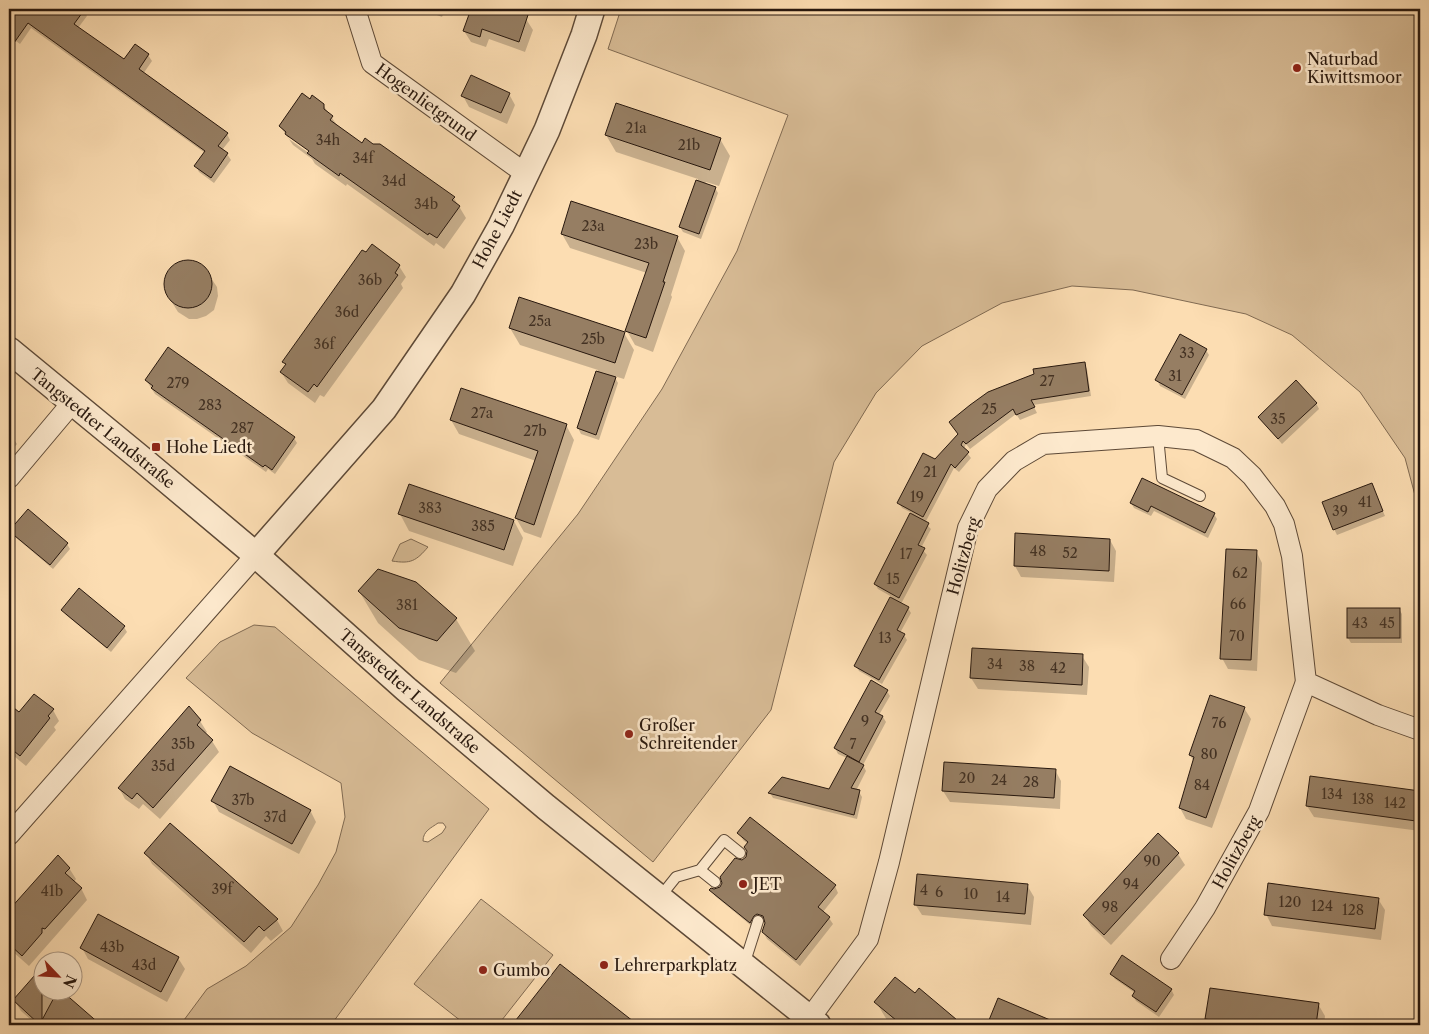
<svg xmlns="http://www.w3.org/2000/svg" width="1429" height="1034" font-family="'Libre Caslon Text',serif">
	<style>
		.green { fill: #d8bc96; stroke: #806a52; fill-rule: evenodd }
		.shadow { fill: #0003; fill-rule: evenodd }
		.building { fill: #967e63; stroke: #28180e }
		.lines { fill: none; stroke-linecap: round; stroke-linejoin: round }
		.service-casing { stroke: #5d4937; stroke-width: 12 }
		.minor-casing { stroke: #5d4937; stroke-width: 22 }
		.tertiary-casing { stroke: #5d4937; stroke-width: 28 }
		.service { stroke: #fde9cd; stroke-width: 10 }
		.minor { stroke: #fde9cd; stroke-width: 20 }
		.tertiary { stroke: #fde9cd; stroke-width: 25 }
		.poi-dot { fill: #8f2418; stroke: #fde9cd; stroke-width: 2 }
		.labels { text-anchor: middle; dominant-baseline: central; stroke-width: 5; stroke-linejoin: round; paint-order: stroke }
		.number-label { font-size: 14px; fill: #443223 }
		.poi-label { font-size: 16px; fill: #28180e; stroke: #fde9cd; text-anchor: start }
		.street-label { font-size: 16px; fill: #28180e; stroke: #fde9cd }
	</style>
	<rect width="100%" height="100%" fill="#fcddb2"/>
	<filter id="stains"><feTurbulence type="fractalNoise" baseFrequency=".004" numOctaves="4"/><feColorMatrix values="0 0 0 0 .2 0 0 0 0 .09 0 0 0 0 .02 0 0 0 .5 -.17"/></filter>
	<radialGradient id="worn" r=".72"><stop offset=".6" stop-color="#630" stop-opacity="0"/><stop offset="1" stop-color="#630" stop-opacity=".3"/></radialGradient>
	<g class="green">
		<polygon points="621,9 1420,9 1420,514 1405,458 1360,392 1292,335 1246,314 1133,290 1072,286 1002,303 922,346 876,393 834,462 771,710 653,862 440,683 578,514 662,389 737,251 788,115 608,49"/>
		<path d="M411 539 428 547C416 561 411 564 392 561L400 544Z"/>
		<path d="M254 625 275 627 489 809 331 1025H181L184 1020 207 989 246 966 291 927 318 885 336 852 345 817 341 783 252 733 186 678 220 642ZM438 823H443L446 827 442 833 428 842 423 841C423 831 431 828 438 823Z"/>
		<polygon points="481,899 553,955 498,1025 466,1025 414,984"/>
	</g>
	<g class="shadow">
		<polygon points="9,9 52,9 60,15 65,9 82,9 87,16 78,28 125,61 135,46 148,55 152,61 143,74 227,134 230,140 222,150 227,154 231,160 214,183 199,172 196,166 205,153 31,28 20,44 9,36"/>
		<polygon points="421,9 445,9 442,17"/>
		<polygon points="472,9 498,9 526,19 533,30 525,52 489,39 486,47 471,42 464,31"/>
		<polygon points="509,94 515,105 507,124 469,107 463,96"/>
		<path d="M310 100 323 105 339 128 362 145 454 198 466 218 444 249 436 243 434 246 347 184 346 186 315 164 312 159 293 145 280 126ZM287 134 314 154 313 156 289 139Z"/>
		<polygon points="606,135 720,139 730,156 719,186 706,182 705,184 715,188 718,193 701,239 683,232 680,227 698,179 616,152"/>
		<polygon points="562,234 677,237 685,251 671,295 672,297 653,352 635,345 627,331 647,273 570,248"/>
		<polygon points="186,261 196,262 203,266 217,287 218,296 214,310 206,316 197,319 189,319 178,312 165,291 165,283 170,269 176,264"/>
		<polygon points="399,266 406,277 401,284 403,288 324,397 320,395 315,403 288,383 281,372 286,366 284,362"/>
		<polygon points="510,328 624,333 634,350 624,379 614,376 618,383 599,440 581,434 578,428 598,370 520,345"/>
		<polygon points="168,349 294,438 297,443 275,474 268,469 266,472 155,394 146,380"/>
		<polygon points="1206,350 1209,355 1185,399 1160,386 1157,380"/>
		<polygon points="1084,363 1087,369 1091,396 1033,405 1037,413 1020,420 1016,414 970,449 966,444 964,449 971,458 959,472 954,468 925,523 931,529 921,548 927,555 901,604 908,608 911,613 900,633 904,635 907,640 882,684 859,671 856,666 892,597 878,589 875,584 912,513 902,508 899,503 959,434"/>
		<polygon points="1316,403 1319,409 1282,444 1259,417"/>
		<polygon points="451,420 566,425 574,440 541,538 524,532 516,518 536,461 459,434"/>
		<polygon points="9,432 17,444 9,454"/>
		<polygon points="1372,485 1385,516 1337,535 1334,529"/>
		<polygon points="1131,503 1214,514 1217,519 1208,538 1154,511 1151,516 1134,508"/>
		<polygon points="400,514 514,521 523,538 513,566 409,531"/>
		<polygon points="11,531 67,544 70,549 53,569 14,536"/>
		<polygon points="1110,540 1116,551 1114,582 1021,577 1015,566"/>
		<polygon points="1256,551 1262,563 1257,671 1228,669 1222,658"/>
		<polygon points="415,583 456,619 475,651 456,673 419,660 378,623 359,591"/>
		<polygon points="1399,609 1402,614 1402,643 1351,643 1348,638"/>
		<polygon points="63,610 124,627 127,632 111,652 66,615"/>
		<polygon points="1082,656 1089,667 1087,695 978,689 971,678"/>
		<polygon points="887,691 890,696 879,715 883,717 886,722 863,765 866,771 856,791 859,792 862,797 857,819 773,798 770,793 829,790 847,758 838,754 835,748"/>
		<polygon points="9,705 19,714 53,710 59,721 54,727 56,730 26,766 9,752"/>
		<polygon points="189,708 200,721 207,732 205,734 212,741 219,752 160,819 143,804 139,809 125,799 119,788"/>
		<polygon points="1244,708 1251,719 1212,828 1186,819 1180,808 1194,762 1190,755"/>
		<polygon points="1055,770 1061,781 1060,809 950,802 943,791"/>
		<polygon points="1420,792 1420,831 1314,817 1307,806"/>
		<polygon points="213,801 310,810 316,822 299,854 219,812"/>
		<polygon points="739,833 835,886 838,893 823,912 829,918 833,924 800,966 767,939 763,932 766,922 761,920 754,928 715,896 711,890 721,888 742,861 747,858 748,844 743,840"/>
		<polygon points="1158,835 1178,854 1185,865 1111,945 1091,926 1084,915"/>
		<polygon points="146,853 277,920 283,931 271,941 266,936 251,953 152,864"/>
		<polygon points="58,856 69,868 76,879 74,882 81,888 87,900 29,966 12,951 9,955 9,911"/>
		<polygon points="1027,885 1034,897 1031,925 922,915 915,904"/>
		<polygon points="1378,899 1385,910 1381,940 1272,926 1266,914"/>
		<polygon points="82,948 178,958 185,969 167,1002 88,959"/>
		<polygon points="560,965 636,1025 513,1025"/>
		<polygon points="39,972 42,975 42,992 61,992 99,1025 37,1025 21,1011 14,1000"/>
		<polygon points="1112,974 1171,989 1174,995 1159,1017 1136,1001 1133,996 1135,993 1115,979"/>
		<polygon points="915,995 953,1019 957,1025 890,1025 876,1002"/>
		<polygon points="998,1000 1059,1025 988,1025"/>
		<polygon points="1318,1004 1325,1016 1324,1025 1210,1025 1206,1019"/>
	</g>
	<g class="building">
		<polygon points="9,9 85,9 74,24 124,59 135,44 149,54 139,69 228,133 218,146 228,153 211,178 194,166 205,151 28,23 9,50"/>
		<polygon points="471,9 530,9 519,42 482,29 480,37 463,31"/>
		<polygon points="471,75 510,93 501,113 461,96"/>
		<polygon points="302,93 310,99 312,95 324,104 324,109 333,116 330,120 362,143 365,138 373,144 380,144 455,197 452,200 460,206 437,238 429,233 428,235 340,173 339,176 307,153 309,151 285,134 286,132 279,126"/>
		<polygon points="616,103 721,138 710,170 605,135"/>
		<polygon points="696,180 716,187 699,234 679,227"/>
		<polygon points="571,201 678,236 663,282 665,282 646,338 625,331 649,263 561,234"/>
		<polygon points="372,244 400,265 395,273 398,275 317,387 314,384 308,392 280,372 286,364 282,362 362,250 366,252"/>
		<circle cx="188" cy="284" r="24"/>
		<polygon points="519,297 625,332 615,363 509,328"/>
		<polygon points="1180,334 1207,349 1182,395 1155,380"/>
		<polygon points="168,347 295,437 272,470 265,465 263,467 151,388 153,386 145,380"/>
		<polygon points="1085,362 1089,391 1031,400 1035,407 1016,415 1013,409 966,444 963,441 961,445 969,452 955,468 951,464 923,517 897,503 923,453 935,459 958,434 949,422 970,405 988,392 1034,374 1033,369"/>
		<polygon points="596,371 616,377 596,435 577,428"/>
		<polygon points="1296,380 1317,403 1278,439 1258,417"/>
		<polygon points="461,388 567,424 534,525 515,518 538,451 450,420"/>
		<polygon points="1142,478 1215,513 1205,533 1151,506 1148,512 1130,503"/>
		<polygon points="1372,483 1383,511 1333,530 1322,502"/>
		<polygon points="409,484 514,520 504,550 398,514"/>
		<polygon points="28,509 68,543 50,565 9,531"/>
		<polygon points="910,513 929,523 918,545 925,548 899,598 874,584"/>
		<polygon points="1015,533 1110,539 1109,571 1014,566"/>
		<polygon points="1226,549 1257,550 1251,660 1220,659"/>
		<polygon points="378,569 416,582 457,618 437,641 399,628 358,591"/>
		<polygon points="79,588 125,626 107,648 61,610"/>
		<polygon points="890,597 909,607 897,630 905,634 879,680 854,666"/>
		<rect x="1347" y="608" width="53" height="30"/>
		<polygon points="972,648 1083,654 1082,685 970,678"/>
		<polygon points="871,680 888,690 875,712 883,716 859,762 834,748"/>
		<polygon points="34,694 54,709 48,716 50,718 20,756 9,747 9,704 19,712"/>
		<polygon points="1210,695 1245,707 1206,818 1179,808 1194,757 1189,755"/>
		<polygon points="189,706 201,720 197,725 213,740 153,808 137,793 132,799 118,788"/>
		<polygon points="847,756 864,765 851,788 860,790 854,815 768,793 782,777 829,789"/>
		<polygon points="944,762 1056,769 1054,798 942,791"/>
		<polygon points="230,766 311,810 292,844 211,801"/>
		<polygon points="1310,776 1420,791 1416,821 1306,806"/>
		<polygon points="750,817 836,885 818,907 830,917 796,960 762,932 765,923 763,916 757,914 754,916 750,923 709,890 711,888 714,889 720,887 722,883 720,877 735,858 742,860 746,857 747,851 744,847 748,842 737,833"/>
		<polygon points="170,823 226,872 278,919 264,931 259,926 244,942 188,892 144,853"/>
		<polygon points="1158,833 1179,853 1104,935 1083,915"/>
		<polygon points="58,855 70,868 65,873 82,888 45,929 42,928 42,933 22,956 9,944 9,910"/>
		<polygon points="917,874 1028,884 1025,914 914,905"/>
		<polygon points="1268,883 1379,898 1375,929 1264,915"/>
		<polygon points="98,914 179,957 161,992 80,948"/>
		<polygon points="1122,955 1172,989 1156,1012 1132,996 1135,991 1110,974"/>
		<polygon points="560,964 638,1025 512,1025"/>
		<polygon points="42,967 42,1020 57,992 63,992 101,1025 40,1025 13,1000"/>
		<polygon points="895,977 915,993 919,988 963,1025 902,1025 874,1002"/>
		<polygon points="1210,988 1319,1003 1316,1025 1246,1025 1205,1019"/>
		<polygon points="998,998 1062,1025 987,1025"/>
	</g>
	<g class="lines">
		<defs>
			<g id="service">
				<polyline points="1158,436 1162,478 1200,496"/>
				<polyline points="700,870 715,882"/>
				<polyline points="660,897 676,877 700,870 724,840 740,853"/>
				<polyline points="744,965 758,921"/>
			</g>
			<g id="minor">
				<polyline points="355,9 372,63 526,174"/>
				<polyline points="9,478 72,403"/>
				<polyline points="9,835 256,555"/>
				<polyline points="1171,959 1205,908 1259,811 1306,682"/>
				<polyline points="810,1018 868,939 889,862 968,528 987,489 1014,461 1043,444 1158,436 1196,440 1233,458 1252,476 1275,506 1284,524 1292,556 1306,682 1378,715 1420,730"/>
			</g>
			<g id="tertiary">
				<polyline points="9,350 144,461 256,555 406,689 546,807 818,1025"/>
				<polyline points="256,555 384,409 463,294 501,226 547,130 584,35 592,9"/>
			</g>
		</defs>
		<use href="#service" class="service-casing"/>
		<use href="#minor" class="minor-casing"/>
		<use href="#tertiary" class="tertiary-casing"/>
		<use href="#service" class="service"/>
		<use href="#minor" class="minor"/>
		<use href="#tertiary" class="tertiary"/>
	</g>
	<g class="poi-dot">
		<circle cx="1297" cy="68" r="5"/>
		<rect x="151" y="442" width="10" height="10" rx="2.5"/>
		<circle cx="629" cy="734" r="5"/>
		<circle cx="743" cy="884" r="5"/>
		<circle cx="604" cy="965" r="5"/>
		<circle cx="483" cy="970" r="5"/>
	</g>
	<g class="labels">
		<g class="number-label">
			<text x="636" y="128">21a</text>
			<text x="328" y="140">34h</text>
			<text x="689" y="145">21b</text>
			<text x="363" y="158">34f</text>
			<text x="394" y="181">34d</text>
			<text x="426" y="204">34b</text>
			<text x="593" y="226">23a</text>
			<text x="646" y="244">23b</text>
			<text x="370" y="280">36b</text>
			<text x="347" y="312">36d</text>
			<text x="540" y="321">25a</text>
			<text x="593" y="339">25b</text>
			<text x="324" y="344">36f</text>
			<text x="1187" y="353">33</text>
			<text x="1175" y="376">31</text>
			<text x="1047" y="381">27</text>
			<text x="178" y="383">279</text>
			<text x="210" y="405">283</text>
			<text x="989" y="409">25</text>
			<text x="482" y="413">27a</text>
			<text x="1278" y="419">35</text>
			<text x="242" y="428">287</text>
			<text x="535" y="431">27b</text>
			<text x="930" y="472">21</text>
			<text x="917" y="497">19</text>
			<text x="1365" y="502">41</text>
			<text x="430" y="508">383</text>
			<text x="1340" y="511">39</text>
			<text x="483" y="526">385</text>
			<text x="1038" y="551">48</text>
			<text x="1070" y="553">52</text>
			<text x="906" y="554">17</text>
			<text x="1240" y="573">62</text>
			<text x="893" y="579">15</text>
			<text x="1238" y="604">66</text>
			<text x="407" y="605">381</text>
			<text x="1360" y="623">43</text>
			<text x="1387" y="623">45</text>
			<text x="1237" y="636">70</text>
			<text x="885" y="638">13</text>
			<text x="995" y="664">34</text>
			<text x="1027" y="666">38</text>
			<text x="1058" y="668">42</text>
			<text x="865" y="721">9</text>
			<text x="1219" y="723">76</text>
			<text x="183" y="744">35b</text>
			<text x="853" y="744">7</text>
			<text x="1209" y="754">80</text>
			<text x="163" y="766">35d</text>
			<text x="967" y="778">20</text>
			<text x="999" y="780">24</text>
			<text x="1031" y="782">28</text>
			<text x="1202" y="785">84</text>
			<text x="1332" y="794">134</text>
			<text x="1363" y="799">138</text>
			<text x="243" y="800">37b</text>
			<text x="1395" y="803">142</text>
			<text x="275" y="817">37d</text>
			<text x="1152" y="861">90</text>
			<text x="1131" y="884">94</text>
			<text x="222" y="889">39f</text>
			<text x="924" y="890">4</text>
			<text x="52" y="891">41b</text>
			<text x="939" y="892">6</text>
			<text x="971" y="894">10</text>
			<text x="1003" y="897">14</text>
			<text x="1290" y="902">120</text>
			<text x="1322" y="906">124</text>
			<text x="1110" y="907">98</text>
			<text x="1353" y="910">128</text>
			<text x="112" y="947">43b</text>
			<text x="144" y="965">43d</text>
		</g>
		<g class="poi-label">
			<text x="1307" y="59">Naturbad<tspan x="1307" dy="18">Kiwittsmoor</tspan></text>
			<text x="166" y="447">Hohe Liedt</text>
			<text x="639" y="725">Großer<tspan x="639" dy="18">Schreitender</tspan></text>
			<text x="753" y="884">JET</text>
			<text x="614" y="965">Lehrerparkplatz</text>
			<text x="493" y="970">Gumbo</text>
		</g>
		<g class="street-label">
			<text transform="translate(426 102) rotate(36)">Hogenlietgrund</text>
			<text transform="translate(497 229) rotate(-62)">Hohe Liedt</text>
			<text transform="translate(103 428) rotate(39)">Tangstedter Landstraße</text>
			<text transform="translate(963 556) rotate(-74)">Holitzberg</text>
			<text transform="translate(410 691) rotate(41)">Tangstedter Landstraße</text>
			<text transform="translate(1236 852) rotate(-61)">Holitzberg</text>
		</g>
	</g>
	<rect width="1429" height="1034" fill="none" stroke="#fcddb2" stroke-width="30"/>
	<rect x="10" y="10" width="1409" height="1014" fill="none" stroke="#28180e" stroke-width="2.5"/>
	<rect x="15" y="15" width="1399" height="1004" fill="none" stroke="#28180e"/>
	<g transform="translate(58 976) rotate(115)"><circle r="24" fill="#fde9cd" stroke="#a89581"/>
	<path d="M0-4L9 19L0 12L-9 19Z" fill="#8f2418"/>
	<text y="-8" font-size="14" font-weight="bold" text-anchor="middle" fill="#28180e">N</text>
	</g>
	<rect width="100%" height="100%" filter="url(#stains)"/>
	<rect width="100%" height="100%" fill="url(#worn)"/>
</svg>
